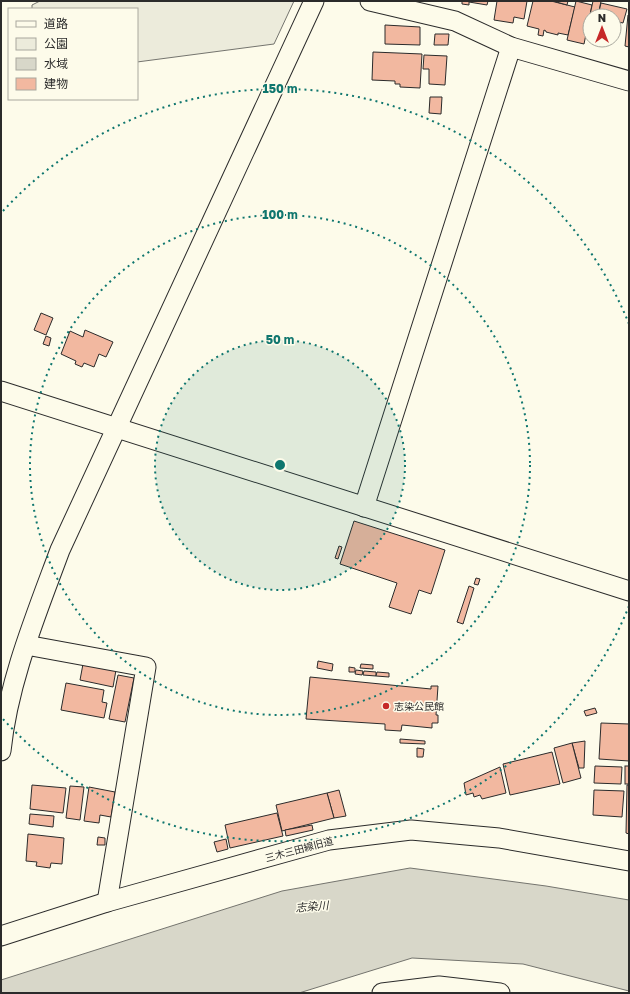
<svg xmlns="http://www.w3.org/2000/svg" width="630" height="994" font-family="'Golos Text','Noto Sans JP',sans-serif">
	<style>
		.green { fill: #ecebdb; stroke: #74746e }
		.water { fill: #d8d7c9; stroke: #74746e }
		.building { fill: #f2b8a0; stroke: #2b2b2b }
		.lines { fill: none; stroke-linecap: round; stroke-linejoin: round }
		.minor-casing { stroke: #2b2b2b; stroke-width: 21 }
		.minor { stroke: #fdfbea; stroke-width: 19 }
		.ring { fill: none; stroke: #0f766e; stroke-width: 2; stroke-dasharray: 2 4 }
		.poi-dot { fill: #c62828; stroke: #fdfbea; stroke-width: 1.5 }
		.labels { text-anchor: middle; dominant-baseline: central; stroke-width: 3; stroke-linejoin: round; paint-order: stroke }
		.poi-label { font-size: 10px; fill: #2b2b2b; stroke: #fdfbea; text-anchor: start }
		.street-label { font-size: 10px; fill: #2b2b2b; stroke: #fdfbea }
		.water-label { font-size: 11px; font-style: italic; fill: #2b2b2b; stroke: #fdfbea }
		.centre { fill: #0f766e; stroke: #fdfbea; stroke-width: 2 }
		.ring-label { font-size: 12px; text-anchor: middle; font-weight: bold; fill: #0f766e; stroke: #fdfbea; stroke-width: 3; stroke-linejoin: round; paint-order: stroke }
	</style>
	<rect width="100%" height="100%" fill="#fdfbea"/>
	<polygon class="green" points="40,1 294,1 274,44 137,62 137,9 32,9 32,5"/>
	<polygon class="water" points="410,868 546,886 629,900 629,991 523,964 412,958 299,993 1,993 1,980 282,891"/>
	<g class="building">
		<polygon points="459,1 488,1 487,5 469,2 469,5 462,4 462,1"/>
		<polygon points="497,1 527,1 524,19 514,17 513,23 494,20"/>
		<polygon points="533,1 551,1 575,7 568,35 558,33 558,35 546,32 546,31 544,30 543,36 538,35 539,29 527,26"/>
		<polygon points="553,1 568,1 567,5"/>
		<polygon points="576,1 592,5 584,44 567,40"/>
		<polygon points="593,1 601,1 598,16 590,15"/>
		<polygon points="601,3 627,9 623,23 614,21 614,16 598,16"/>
		<polygon points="628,15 629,15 629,47 625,46"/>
		<polygon points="385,25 420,27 420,45 385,44"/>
		<polygon points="435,34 449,34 448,45 434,45"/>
		<polygon points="373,52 422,54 420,88 400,87 400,84 395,84 395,81 372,80"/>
		<polygon points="424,55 447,56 445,85 429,84 429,69 423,69"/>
		<polygon points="430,97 442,97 441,114 429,113"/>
		<polygon points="41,313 53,318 46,335 34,330"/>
		<polygon points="85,330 113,342 106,357 99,354 94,367 84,363 82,367 75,364 76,361 61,354 70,331 83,337"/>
		<polygon points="46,336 51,338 49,346 43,344"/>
		<polygon points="354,521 445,550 431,594 419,590 411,614 389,607 397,583 340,564"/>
		<polygon points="339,546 342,547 338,559 335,558"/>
		<polygon points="476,578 480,579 478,585 474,584"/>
		<polygon points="469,586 474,588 463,624 457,622"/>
		<polygon points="318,661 333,664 332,671 317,668"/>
		<polygon points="83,664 116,670 113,687 80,680"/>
		<polygon points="361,664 373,665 373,669 360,668"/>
		<polygon points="349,667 355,668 355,672 349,672"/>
		<polygon points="356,670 363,671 362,675 355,674"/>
		<polygon points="364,671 376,672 376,676 363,675"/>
		<polygon points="377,672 389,673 389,677 376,676"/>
		<polygon points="118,675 134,678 125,722 109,719"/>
		<polygon points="310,677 431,689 431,686 438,686 436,715 438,715 438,723 432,723 432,728 402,725 401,731 385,730 385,724 306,719"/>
		<polygon points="66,683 104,690 102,702 107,703 104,718 61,710"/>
		<polygon points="595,708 597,713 586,716 584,711"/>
		<polygon points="601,723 629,724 629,761 599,759"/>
		<polygon points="400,739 425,741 425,744 400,743"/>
		<polygon points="585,741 584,768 579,768 572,743"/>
		<polygon points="572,743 581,778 563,783 554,748"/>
		<polygon points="417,748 424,749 423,757 417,757"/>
		<polygon points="552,752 560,784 510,795 503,764"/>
		<polygon points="595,766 622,767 621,784 594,783"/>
		<rect x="625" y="766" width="4" height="18"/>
		<polygon points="500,767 506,793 482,799 480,795 474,797 473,793 466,795 464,783"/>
		<polygon points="32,785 66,788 63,813 30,809"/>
		<polygon points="627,785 629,785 629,834 626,833"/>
		<polygon points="70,786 84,787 80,820 66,818"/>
		<polygon points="89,787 115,792 111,817 100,815 99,823 84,821"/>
		<polygon points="339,790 346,816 334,818 327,793"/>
		<polygon points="594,790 624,791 622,817 593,815"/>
		<polygon points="327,793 334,818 282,831 276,805"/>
		<polygon points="277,813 283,836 230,848 225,825"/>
		<polygon points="30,814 54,816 53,827 29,824"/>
		<polygon points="312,825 313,830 286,836 285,830"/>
		<polygon points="28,834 64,838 62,864 51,863 50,868 36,866 37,862 26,861"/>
		<polygon points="98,837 105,838 105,845 97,845"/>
		<polygon points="226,839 228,849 217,852 214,842"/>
	</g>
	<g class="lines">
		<defs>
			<g id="minor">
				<polyline points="370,1 455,21 511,47 629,81"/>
				<polyline points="1,391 629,591"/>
				<polyline points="364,507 511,47"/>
				<polyline points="26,645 146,667 107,902"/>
				<path d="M1 751C8 682 36 615 60 550L314 1"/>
				<polyline points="1,936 107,902 329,840 411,830 499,838 629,861"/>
				<polyline points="382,993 439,986 500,993"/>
			</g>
		</defs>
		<use href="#minor" class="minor-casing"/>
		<use href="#minor" class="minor"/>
	</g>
	<circle cx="280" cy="465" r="125" fill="#0f766e" fill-opacity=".12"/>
	<g class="ring">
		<circle cx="280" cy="465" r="125"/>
		<circle cx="280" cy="465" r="250"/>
		<path d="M629 606A376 376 0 0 1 3 719M3 211A376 376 0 0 1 629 324"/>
	</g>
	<circle class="poi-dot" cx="386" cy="706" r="4"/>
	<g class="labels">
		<g class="poi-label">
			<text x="394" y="706">志染公民館</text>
		</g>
		<g class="street-label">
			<text transform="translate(299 849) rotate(-15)">三木三田線旧道</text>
		</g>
		<g class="water-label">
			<text transform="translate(312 906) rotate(-4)">志染川</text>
		</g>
	</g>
	<circle cx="280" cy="465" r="6" class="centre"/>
	<g class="ring-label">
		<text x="280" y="93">150 m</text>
		<text x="280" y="219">100 m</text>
		<text x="280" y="344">50 m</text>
	</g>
	<rect width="630" height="994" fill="none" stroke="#2b2b2b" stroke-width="4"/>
	<rect x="8" y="8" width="130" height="92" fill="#fdfbea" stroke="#a9a89e"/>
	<rect x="16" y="21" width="20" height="6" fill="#fdfbea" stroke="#a9a89e"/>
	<text x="44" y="28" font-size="12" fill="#2b2b2b">道路</text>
	<rect x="16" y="38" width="20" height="12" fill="#ecebdb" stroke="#a9a89e"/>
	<text x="44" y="48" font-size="12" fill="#2b2b2b">公園</text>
	<rect x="16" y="58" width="20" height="12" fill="#d8d7c9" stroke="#a9a89e"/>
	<text x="44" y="68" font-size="12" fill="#2b2b2b">水域</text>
	<rect x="16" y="78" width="20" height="12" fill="#f2b8a0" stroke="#a9a89e"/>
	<text x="44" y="88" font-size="12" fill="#2b2b2b">建物</text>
	<g transform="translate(602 28)"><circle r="19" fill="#fdfbea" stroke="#a9a89e"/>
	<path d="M0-3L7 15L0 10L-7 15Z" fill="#c62828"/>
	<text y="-6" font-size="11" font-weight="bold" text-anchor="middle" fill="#2b2b2b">N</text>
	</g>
</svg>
